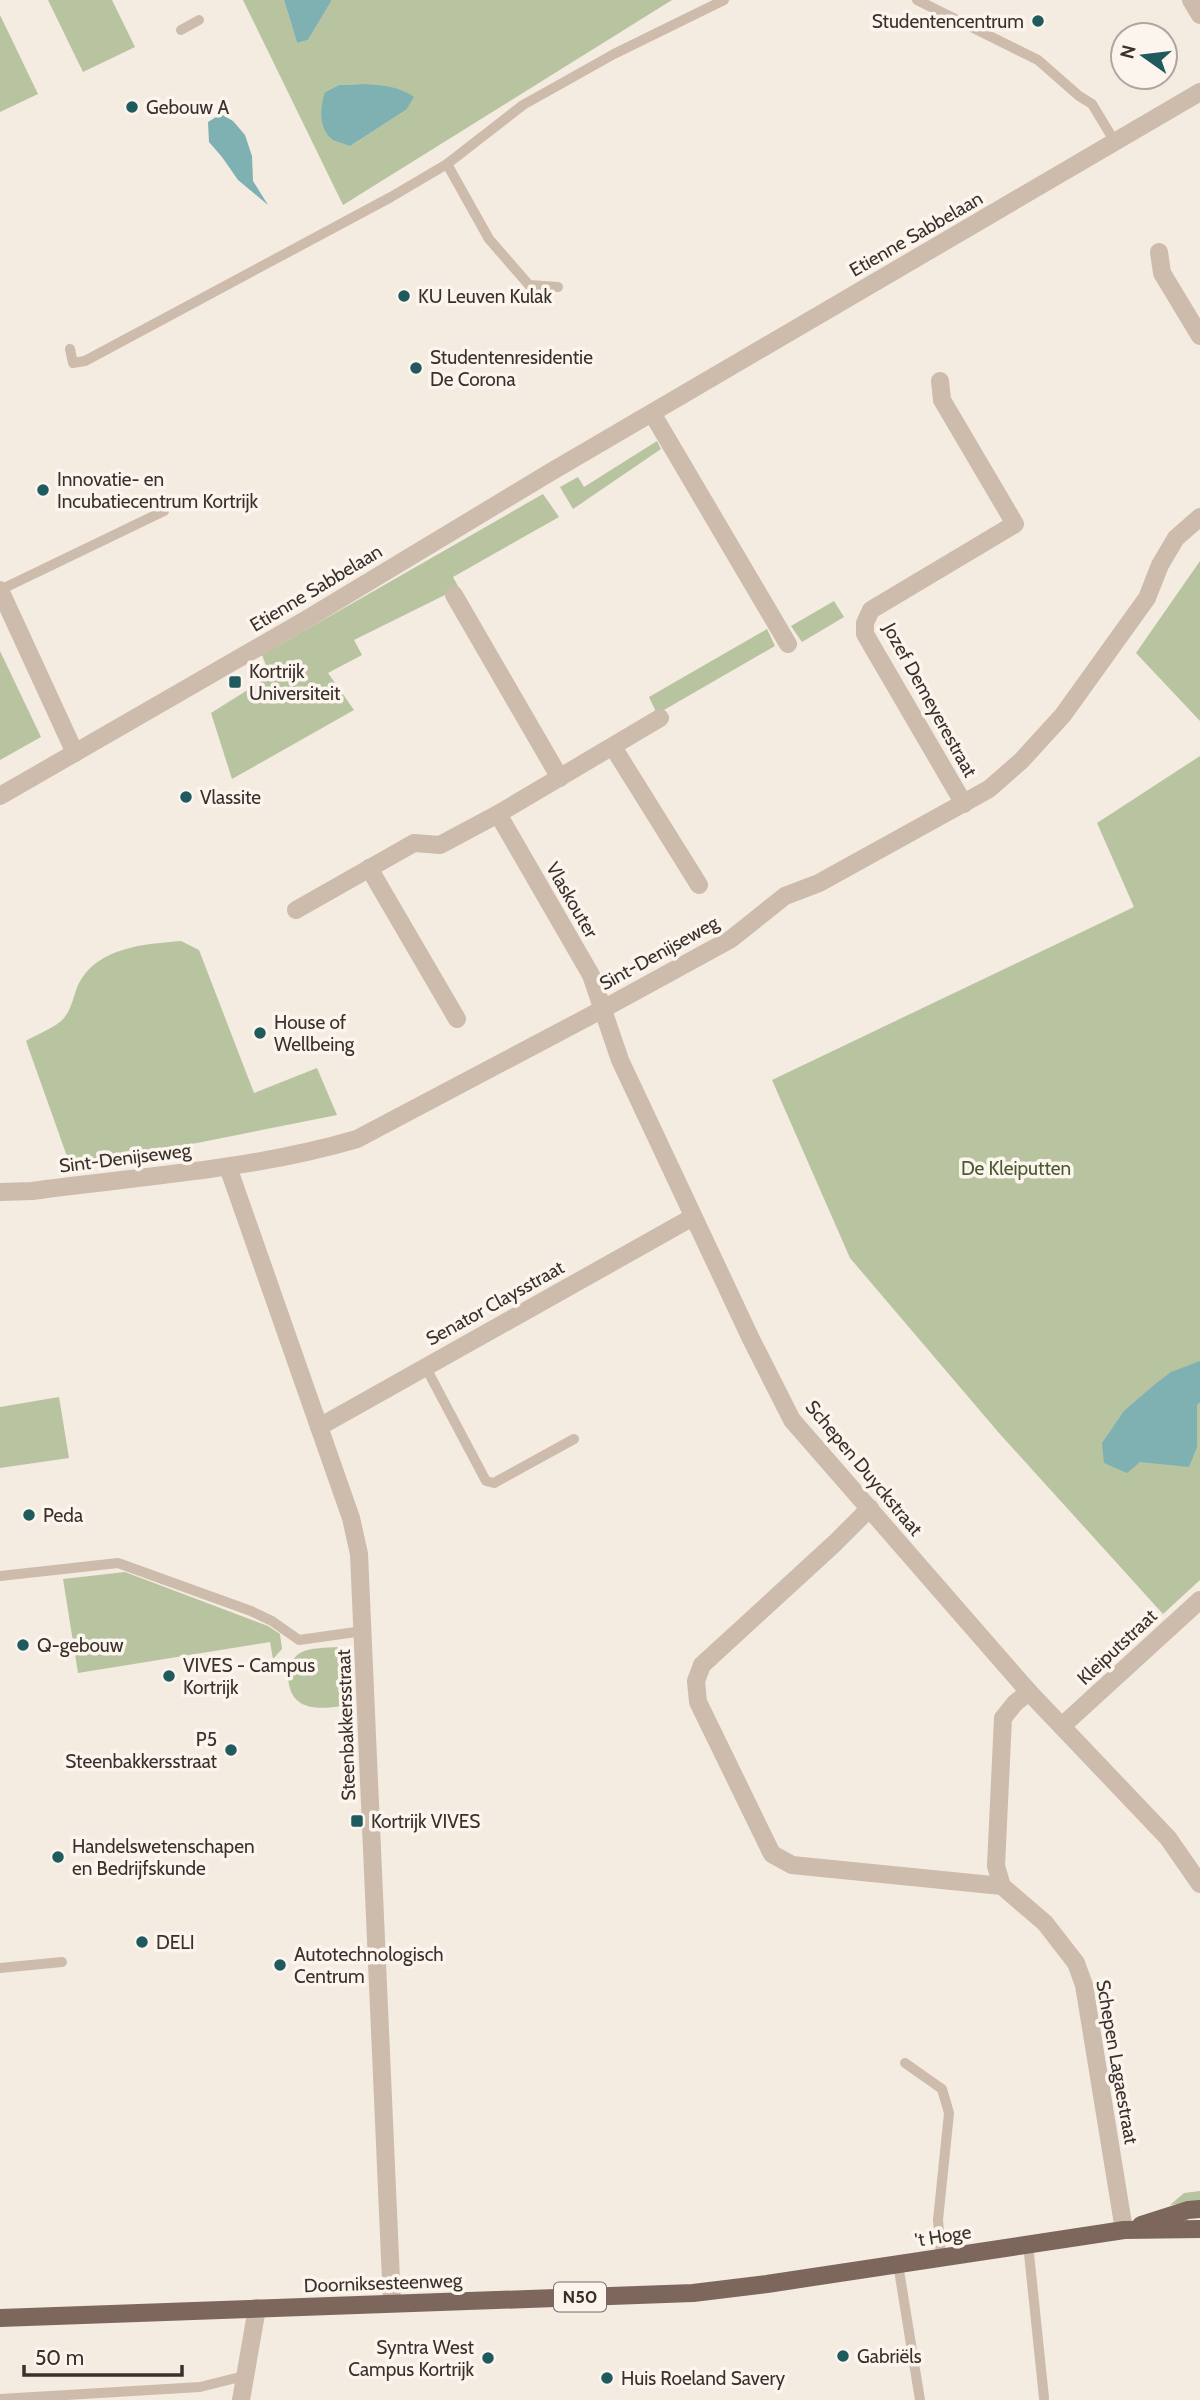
<svg xmlns="http://www.w3.org/2000/svg" width="1200" height="2400" font-family="Cabin,sans-serif">
	<style>
		.green { fill: #b8c4a0; fill-rule: evenodd }
		.water { fill: #7fb0b2 }
		.lines { fill: none; stroke-linecap: round; stroke-linejoin: round }
		.service { stroke: #cdbbac; stroke-width: 10 }
		.minor { stroke: #cdbbac; stroke-width: 18 }
		.tertiary { stroke: #cdbbac; stroke-width: 18 }
		.primary { stroke: #7d675c; stroke-width: 18 }
		.poi-dot { fill: #1f5a5e; stroke: #fbf5ee; stroke-width: 2.5 }
		.labels { text-anchor: middle; dominant-baseline: central; stroke-width: 7; stroke-linejoin: round; paint-order: stroke }
		.shield { fill: #fbf5ee; stroke: #756b66; stroke-width: 2 }
		.shield-label { font-size: 18px; font-weight: bold; fill: #3b302b }
		.poi-label { font-size: 19px; fill: #3b302b; stroke: #fbf5ee; text-anchor: start }
		.street-label { font-size: 19px; fill: #3b302b; stroke: #fbf5ee }
		.park-label { font-size: 19px; fill: #4a5a2e; stroke: #fbf5ee }
	</style>
	<rect width="100%" height="100%" fill="#f4ebe1"/>
	<g class="green">
		<polygon points="48,0 112,0 135,47 83,72"/>
		<path d="M243 0H284L297 43 308 40 332 0H672L343 205ZM363 84 406 110 350 146 325 92 339 85Z"/>
		<polygon points="0,15 38,94 0,112"/>
		<polygon points="657,441 661,449 573,509 560,487 578,477 584,487"/>
		<polygon points="543,494 559,517 453,577 459,588 354,640 362,655 328,673 354,710 232,779 211,713 270,676 262,655"/>
		<polygon points="1200,561 1200,721 1136,653"/>
		<polygon points="834,601 844,617 802,642 791,626"/>
		<polygon points="767,629 775,646 657,714 649,697"/>
		<polygon points="0,651 41,737 0,760"/>
		<polygon points="1200,756 1200,1580 1163,1614 999,1433 850,1258 772,1080 1134,907 1097,823"/>
		<path d="M181 941 199 950 254 1093 317 1068 337 1115 197 1143 69 1162 26 1041C36 1035 58 1026 64 1018 72 1009 74 993 79 983 98 947 145 944 181 941Z"/>
		<polygon points="59,1397 69,1458 0,1468 0,1407"/>
		<polygon points="125,1572 268,1626 280,1634 282,1649 273,1659 270,1642 78,1673 63,1579"/>
		<path d="M339 1647 347 1650 346 1676 342 1680V1706C315 1710 290 1710 288 1677 288 1668 292 1658 300 1653 311 1647 326 1648 339 1647Z"/>
		<polygon points="1200,2191 1200,2201 1170,2205 1184,2193"/>
	</g>
	<g class="water">
		<polygon points="284,0 332,0 308,40 297,43"/>
		<path d="M363 84C382 85 398 86 414 97L406 110 350 146C345 144 338 142 333 140 318 129 320 107 325 92L339 85Z"/>
		<polygon points="221,114 233,121 245,135 252,156 253,181 268,205 238,180 222,157 209,142 208,122"/>
		<polygon points="1200,1361 1200,1402 1197,1405 1197,1447 1189,1467 1140,1462 1127,1473 1104,1463 1102,1443 1124,1411 1154,1385 1171,1372"/>
	</g>
	<g class="lines">
		<g class="service">
			<polyline points="917,0 1038,60 1079,96 1092,104 1115,142"/>
			<polyline points="181,30 199,20"/>
			<polyline points="447,164 489,239 529,285 558,287"/>
			<polyline points="70,349 73,363 85,361 391,197 447,164 523,105 614,54 724,0"/>
			<polyline points="0,590 164,511"/>
			<polyline points="425,1366 486,1481 494,1483 574,1439"/>
			<polyline points="0,1576 118,1563 251,1611 272,1621 299,1640 363,1631"/>
			<polyline points="0,1968 62,1962"/>
			<polyline points="905,2063 942,2089 949,2113 938,2220 941,2257"/>
			<polyline points="1028,2244 1044,2398"/>
			<polyline points="898,2264 920,2400"/>
			<polyline points="0,2399 200,2387 244,2376"/>
		</g>
		<g class="minor">
			<polyline points="1159,252 1162,273 1200,336"/>
			<polyline points="940,381 942,400 1015,524 871,610 865,623 865,634 964,804"/>
			<polyline points="652,413 788,644"/>
			<polyline points="0,590 75,753"/>
			<polyline points="454,595 560,778"/>
			<polyline points="613,747 699,885"/>
			<polyline points="0,796 307,619 549,473 1200,92"/>
			<polyline points="498,814 591,975 620,1060 751,1339 792,1420 1029,1692 1168,1838 1200,1884"/>
			<polyline points="369,868 457,1019"/>
			<polyline points="296,910 414,843 440,845 498,814 660,718"/>
			<polyline points="228,1167 351,1518 359,1554 392,2303"/>
			<path d="M0 1192 32 1191C140 1176 252 1170 357 1139L603 1009 731 939 785 896 819 883 989 789 1021 761 1063 715 1147 598 1160 565 1176 538 1200 517"/>
			<polyline points="319,1427 693,1217"/>
			<polyline points="870,1508 835,1543 702,1665 696,1681 698,1702 772,1854 792,1865 1002,1886"/>
			<polyline points="1029,1692 1015,1703 1003,1718 996,1866 1002,1886 1045,1923 1076,1963 1084,1985 1124,2230"/>
			<polyline points="1062,1726 1200,1600"/>
			<polyline points="241,2400 257,2308"/>
		</g>
		<polyline class="tertiary" points="1191,0 1200,15"/>
		<g class="primary">
			<polyline points="1141,2225 1188,2210 1200,2209"/>
			<polyline points="0,2318 693,2293 767,2284 1124,2230 1200,2229"/>
		</g>
	</g>
	<g class="poi-dot">
		<circle cx="1038" cy="21" r="7"/>
		<circle cx="132" cy="107" r="7"/>
		<circle cx="404" cy="296" r="7"/>
		<circle cx="416" cy="368" r="7"/>
		<circle cx="43" cy="490" r="7"/>
		<rect x="228" y="675" width="14" height="14" rx="3.5"/>
		<circle cx="186" cy="797" r="7"/>
		<circle cx="260" cy="1033" r="7"/>
		<circle cx="29" cy="1515" r="7"/>
		<circle cx="23" cy="1645" r="7"/>
		<circle cx="169" cy="1676" r="7"/>
		<circle cx="231" cy="1750" r="7"/>
		<rect x="350" y="1814" width="14" height="14" rx="3.5"/>
		<circle cx="58" cy="1857" r="7"/>
		<circle cx="142" cy="1942" r="7"/>
		<circle cx="280" cy="1965" r="7"/>
		<circle cx="843" cy="2356" r="7"/>
		<circle cx="488" cy="2358" r="7"/>
		<circle cx="607" cy="2378" r="7"/>
	</g>
	<g class="labels">
		<rect class="shield" x="554" y="2282.5" width="52" height="29" rx="5"/>
		<g class="shield-label">
			<text x="580" y="2297">N50</text>
		</g>
		<g class="poi-label">
			<text x="1024" y="21" text-anchor="end">Studentencentrum</text>
			<text x="146" y="107">Gebouw A</text>
			<text x="418" y="296">KU Leuven Kulak</text>
			<text x="430" y="357">Studentenresidentie<tspan x="430" dy="22">De Corona</tspan></text>
			<text x="57" y="479">Innovatie- en<tspan x="57" dy="22">Incubatiecentrum Kortrijk</tspan></text>
			<text x="249" y="671">Kortrijk<tspan x="249" dy="22">Universiteit</tspan></text>
			<text x="200" y="797">Vlassite</text>
			<text x="274" y="1022">House of<tspan x="274" dy="22">Wellbeing</tspan></text>
			<text x="43" y="1515">Peda</text>
			<text x="37" y="1645">Q-gebouw</text>
			<text x="183" y="1665">VIVES - Campus<tspan x="183" dy="22">Kortrijk</tspan></text>
			<text x="217" y="1739" text-anchor="end">P5<tspan x="217" dy="22">Steenbakkersstraat</tspan></text>
			<text x="371" y="1821">Kortrijk VIVES</text>
			<text x="72" y="1846">Handelswetenschapen<tspan x="72" dy="22">en Bedrijfskunde</tspan></text>
			<text x="156" y="1942">DELI</text>
			<text x="294" y="1954">Autotechnologisch<tspan x="294" dy="22">Centrum</tspan></text>
			<text x="474" y="2347" text-anchor="end">Syntra West<tspan x="474" dy="22">Campus Kortrijk</tspan></text>
			<text x="857" y="2356">Gabriëls</text>
			<text x="621" y="2378">Huis Roeland Savery</text>
		</g>
		<g class="street-label">
			<text transform="translate(916 234) rotate(-30)">Etienne Sabbelaan</text>
			<text transform="translate(316 588) rotate(-31)">Etienne Sabbelaan</text>
			<text transform="translate(930 700) rotate(61)">Jozef Demeyerestraat</text>
			<text transform="translate(572 900) rotate(60)">Vlaskouter</text>
			<text transform="translate(659 953) rotate(-29)">Sint-Denijseweg</text>
			<text transform="translate(125 1158) rotate(-7)">Sint-Denijseweg</text>
			<text transform="translate(495 1303) rotate(-29)">Senator Claysstraat</text>
			<text transform="translate(864 1468) rotate(50)">Schepen Duyckstraat</text>
			<text transform="translate(1117 1647) rotate(-43)">Kleiputstraat</text>
			<text transform="translate(346 1725) rotate(-92)">Steenbakkersstraat</text>
			<text transform="translate(1117 2062) rotate(80)">Schepen Lagaestraat</text>
			<text transform="translate(943 2236) rotate(-9)">'t Hoge</text>
			<text transform="translate(383 2283) rotate(-2)">Doorniksesteenweg</text>
		</g>
		<g class="park-label">
			<text x="1016" y="1168">De Kleiputten</text>
		</g>
	</g>
	<g transform="translate(1144 56) rotate(284)"><circle r="33" fill="#fbf5ee" stroke="#aea6a0" stroke-width="2"/>
	<path d="M0-5L12 26L0 18L-12 26Z" fill="#1f5a5e"/>
	<text y="-10" font-size="19" font-weight="bold" text-anchor="middle" fill="#3b302b">N</text>
	</g>
	<path d="M24 2365v10h158v-10" fill="none" stroke="#3b302b" stroke-width="3.5"/>
	<text x="35" y="2365" font-size="21" fill="#3b302b" stroke="#fbf5ee" stroke-width="5" paint-order="stroke">50 m</text>
</svg>
